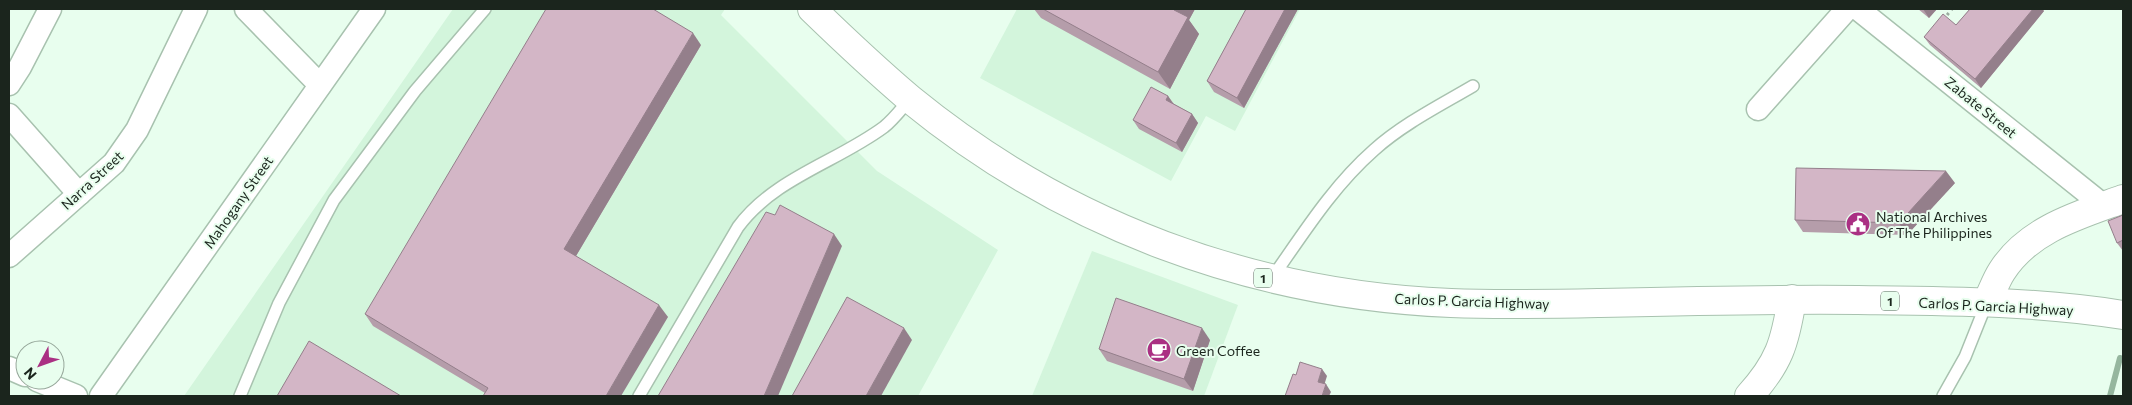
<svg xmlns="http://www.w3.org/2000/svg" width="2132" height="405" font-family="Commissioner,sans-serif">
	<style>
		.built { fill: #d3f5dc }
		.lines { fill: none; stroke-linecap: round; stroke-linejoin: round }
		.stream { stroke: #95b69e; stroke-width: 6 }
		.service-casing { stroke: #a8c2af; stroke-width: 14 }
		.minor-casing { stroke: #a8c2af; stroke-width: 25 }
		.secondary-casing { stroke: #a8c2af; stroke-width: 30 }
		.primary-casing { stroke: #a8c2af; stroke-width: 30 }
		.trunk-casing { stroke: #a8c2af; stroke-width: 30 }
		.path { stroke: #9bac9f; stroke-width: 3; stroke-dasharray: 2.5 4; stroke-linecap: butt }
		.service { stroke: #fff; stroke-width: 11 }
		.minor { stroke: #fff; stroke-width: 22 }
		.secondary { stroke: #fff; stroke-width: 28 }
		.primary { stroke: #fff; stroke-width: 28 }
		.trunk { stroke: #fff; stroke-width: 28 }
		.wall { fill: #b59daa }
		.shaded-wall { fill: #947f8b }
		.building { fill: #d3b6c6; stroke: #947f8b }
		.labels { text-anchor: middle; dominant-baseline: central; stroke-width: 4; stroke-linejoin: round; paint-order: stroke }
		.shield { fill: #e8feee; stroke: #58665c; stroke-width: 1 }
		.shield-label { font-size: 12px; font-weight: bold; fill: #1b251d }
		.street-label { font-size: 14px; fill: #1b251d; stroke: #e8feee }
		.poi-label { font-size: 14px; fill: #1b251d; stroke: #e8feee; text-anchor: start }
	</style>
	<rect width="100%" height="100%" fill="#e8feee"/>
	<g class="built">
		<polygon points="453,9 725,9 721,15 877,171 998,250 918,396 184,396"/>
		<polygon points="1017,9 1300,9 1235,131 1206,116 1171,181 980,78"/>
		<polygon points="1092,251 1238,305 1204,396 1032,396"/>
	</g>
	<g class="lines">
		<polyline class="stream" points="2110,396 2120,358"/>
		<defs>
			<g id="service">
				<path d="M1272 278C1303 234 1332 187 1374 150 1403 124 1439 106 1473 86"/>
				<polyline points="240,396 279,303 334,200 415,91 485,9"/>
				<path d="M639 396 738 227C774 178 837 162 884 127 894 119 902 108 910 99"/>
				<polyline points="1943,396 1965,357 1987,302"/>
			</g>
			<g id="minor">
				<polyline points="246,9 320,85"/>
				<polyline points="1858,9 2104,206"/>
				<polyline points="9,84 20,67 50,9"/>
				<polyline points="1758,109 1847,9"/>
				<polyline points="9,115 79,194"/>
				<polyline points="9,256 114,163 137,130 196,9"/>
				<polyline points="9,368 25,375"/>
				<polyline points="37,380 76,396"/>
				<polyline points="101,396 374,9"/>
			</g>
			<path id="secondary" d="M1987 302C1992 292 1996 280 2002 271 2029 229 2079 215 2123 199"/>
			<path id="primary" d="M1749 396C1779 363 1785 343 1792 299"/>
			<path id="trunk" d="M812 9C844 40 876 70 910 99 1064 225 1252 295 1451 303 1500 305 1549 304 1598 303 1685 301 1771 299 1858 300 1946 301 2036 301 2123 315"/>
		</defs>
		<use href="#service" class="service-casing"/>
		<use href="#minor" class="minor-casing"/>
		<use href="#secondary" class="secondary-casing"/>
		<use href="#primary" class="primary-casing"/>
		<use href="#trunk" class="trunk-casing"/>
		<polyline class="path" points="1943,20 1952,9"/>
		<use href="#service" class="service"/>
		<use href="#minor" class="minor"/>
		<use href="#secondary" class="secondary"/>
		<use href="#primary" class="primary"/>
		<use href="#trunk" class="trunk"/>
	</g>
	<g class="wall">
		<polygon points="1034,9 1195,9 1189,20 1199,34 1170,89 1041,18"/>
		<polygon points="1246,9 1298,9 1244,108 1214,92 1207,81"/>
		<polygon points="1918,9 1937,9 1929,18"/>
		<polygon points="1970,9 2042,9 2044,11 1981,88 1930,45 1924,37 1956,25"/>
		<polygon points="701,45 576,256 668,317 485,393 373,326 365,314"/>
		<polygon points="1168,96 1174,104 1192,114 1198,123 1182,152 1139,129 1133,120"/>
		<polygon points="1955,183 1907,235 1803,232 1795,220"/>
		<polygon points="2123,215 2123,251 2117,243"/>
		<polygon points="1210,340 1193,391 1107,361 1099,349"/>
	</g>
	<g class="shaded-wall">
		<polygon points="1174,9 1195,9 1189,20 1199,34 1170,89 1158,72"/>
		<polygon points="1285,9 1298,9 1244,108 1237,98"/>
		<polygon points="1923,9 1937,9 1929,18"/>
		<polygon points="2033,9 2042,9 2044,11 1981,88 1975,79"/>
		<polygon points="693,33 701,45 573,261 564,249"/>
		<polygon points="1168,96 1174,105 1166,100"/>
		<polygon points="1192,114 1198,123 1182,152 1176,143"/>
		<polygon points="1946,171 1955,183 1907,235 1899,223"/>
		<polygon points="834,234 842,246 778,396 764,396"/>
		<polygon points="659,305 668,317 621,396 606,396"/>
		<polygon points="904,328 912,340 881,396 866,396"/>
		<polygon points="1202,328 1210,340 1193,391 1184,379"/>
		<polygon points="1322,369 1327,376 1323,389 1318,382"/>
		<polygon points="1326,384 1331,392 1329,396 1322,396"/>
	</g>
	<g class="building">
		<polygon points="546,9 653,9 693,33 564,249 659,305 606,396 483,396 488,388 365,314"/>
		<polygon points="1043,9 1174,9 1174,10 1188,17 1158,72"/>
		<polygon points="1246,9 1285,9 1237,98 1207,81"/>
		<polygon points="1970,9 2033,9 1975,79 1924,37 1943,14 1956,25"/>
		<polygon points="1151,87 1168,96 1166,100 1192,114 1176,143 1133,120"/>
		<polygon points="1796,168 1946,171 1899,223 1795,220"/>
		<polygon points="780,205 834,234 764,396 658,396 766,212 775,215"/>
		<polygon points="2123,215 2123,240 2117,243 2108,221"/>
		<polygon points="847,297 904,328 866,396 792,396"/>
		<polygon points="1116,298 1202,328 1184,379 1099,349"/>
		<polygon points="309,341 401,396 277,396"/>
		<polygon points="1300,362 1322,369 1318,382 1326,384 1322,396 1285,396 1293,374 1296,375"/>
	</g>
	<defs>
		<symbol id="civic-disc" viewBox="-11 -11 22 22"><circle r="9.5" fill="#aa3083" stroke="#e8feee"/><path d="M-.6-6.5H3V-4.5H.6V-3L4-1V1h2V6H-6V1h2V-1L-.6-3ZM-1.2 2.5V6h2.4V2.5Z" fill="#fff"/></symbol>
		<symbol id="cafe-disc" viewBox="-11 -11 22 22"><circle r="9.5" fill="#aa3083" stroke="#e8feee"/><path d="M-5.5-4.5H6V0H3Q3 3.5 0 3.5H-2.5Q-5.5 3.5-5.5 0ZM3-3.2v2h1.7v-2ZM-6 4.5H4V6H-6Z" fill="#fff"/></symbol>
	</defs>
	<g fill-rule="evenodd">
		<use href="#civic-disc" x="1844" y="210" width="28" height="28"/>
		<use href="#cafe-disc" x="1145" y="336" width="28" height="28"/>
	</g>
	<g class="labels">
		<g class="shield">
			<rect x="1254" y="268.5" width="18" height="19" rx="4"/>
			<rect x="1881" y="291.5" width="18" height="19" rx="4"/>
		</g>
		<g class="shield-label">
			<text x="1263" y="278">1</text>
			<text x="1890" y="301">1</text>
		</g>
		<g class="street-label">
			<text transform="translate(1981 107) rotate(39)">Zabate Street</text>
			<text transform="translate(92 180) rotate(-43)">Narra Street</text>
			<text transform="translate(238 202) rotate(-55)">Mahogany Street</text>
			<text transform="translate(1472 301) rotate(2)">Carlos P. Garcia Highway</text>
			<text transform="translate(1996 306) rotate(3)">Carlos P. Garcia Highway</text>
		</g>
		<g class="poi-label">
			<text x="1876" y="216">National Archives<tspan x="1876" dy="16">Of The Philippines</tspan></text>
			<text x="1176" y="350">Green Coffee</text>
		</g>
	</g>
	<rect width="2132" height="405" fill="none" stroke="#1b251d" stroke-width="20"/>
	<g transform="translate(40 365) rotate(229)"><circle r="24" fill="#e8feee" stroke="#96a79a"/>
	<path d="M0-4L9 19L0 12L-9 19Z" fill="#aa3083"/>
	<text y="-8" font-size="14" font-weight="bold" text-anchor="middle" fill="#1b251d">N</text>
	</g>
</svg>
